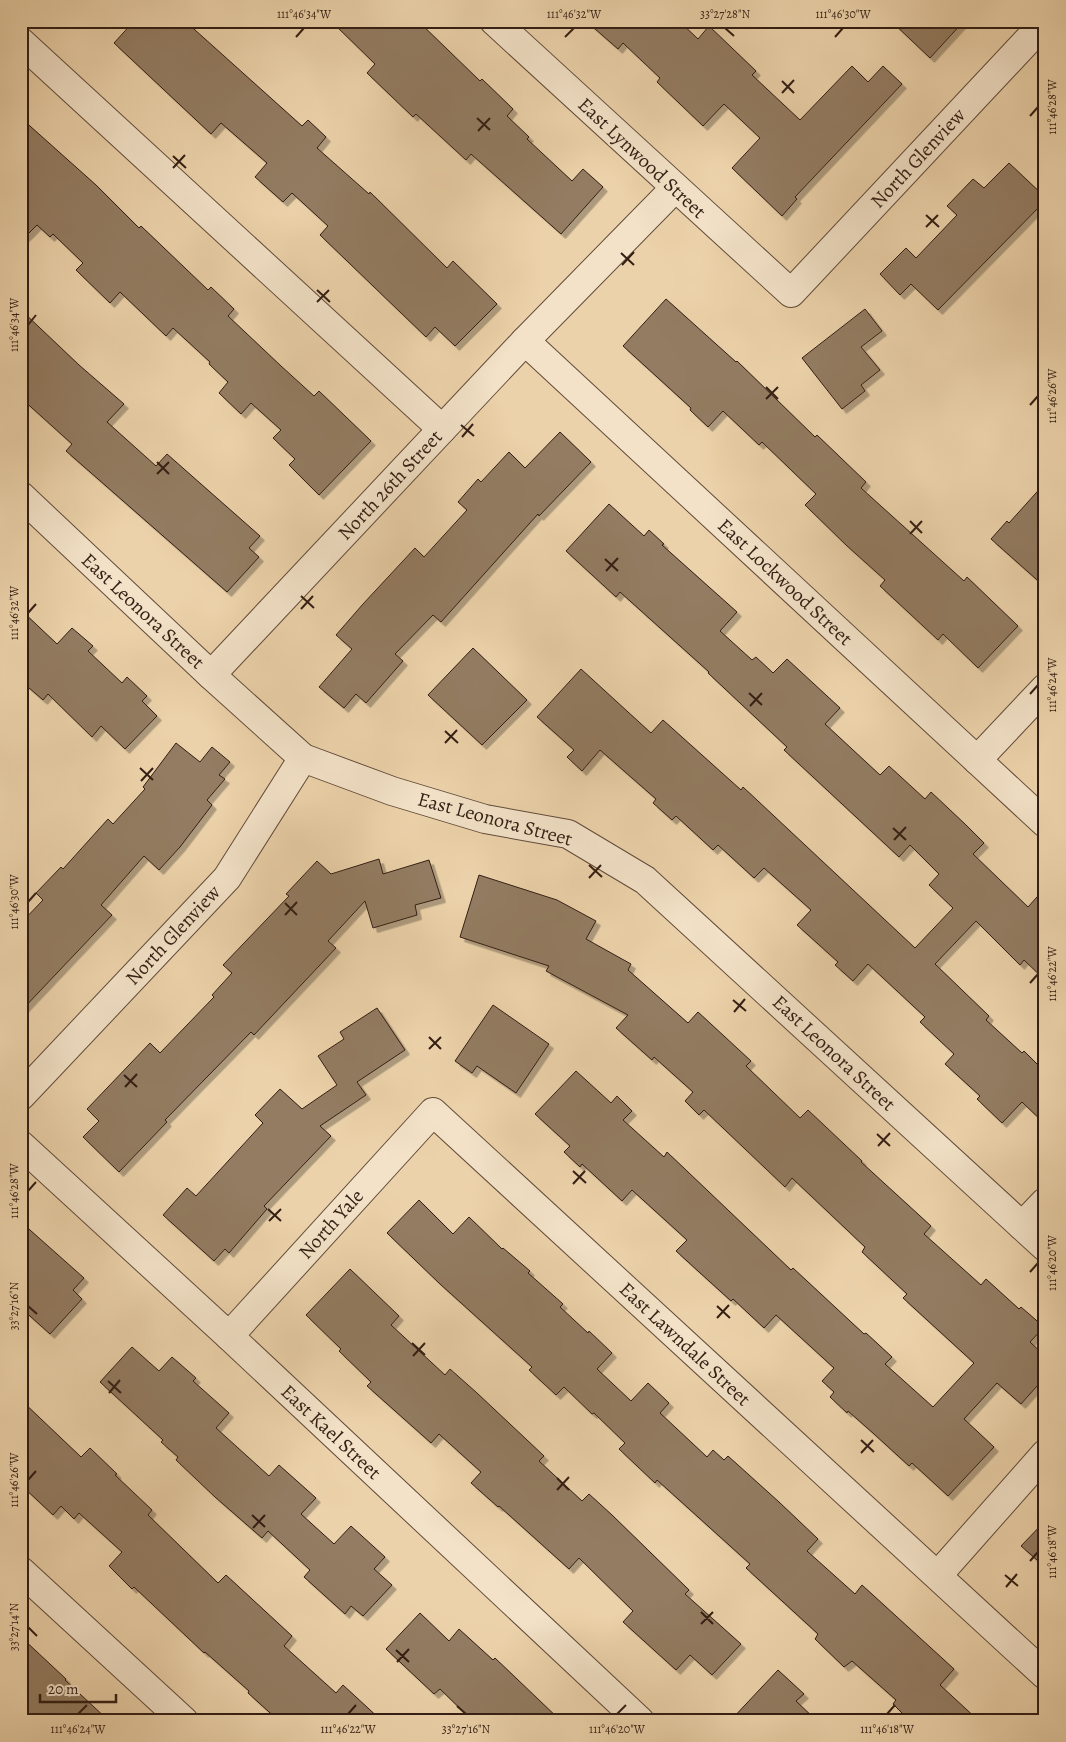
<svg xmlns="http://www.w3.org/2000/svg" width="1066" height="1742" font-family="Alegreya,serif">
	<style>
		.building { fill: #937c62; stroke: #331e14; filter: url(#shadow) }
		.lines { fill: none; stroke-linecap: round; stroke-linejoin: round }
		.minor-casing { stroke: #614b3a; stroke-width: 30 }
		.minor { stroke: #f3e2c8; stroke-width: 28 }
		.ticks { fill: none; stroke: #331e14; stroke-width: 2 }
		.labels { text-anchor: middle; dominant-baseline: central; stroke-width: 4; stroke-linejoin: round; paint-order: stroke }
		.street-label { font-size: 20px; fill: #331e14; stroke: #f3e2c8 }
		.neatline { fill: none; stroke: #331e14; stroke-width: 2 }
		.ticks-label { font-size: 12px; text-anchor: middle; fill: #331e14 }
	</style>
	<defs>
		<filter id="shadow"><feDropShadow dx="4.5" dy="4.5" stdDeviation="0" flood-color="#0004"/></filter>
	</defs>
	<rect width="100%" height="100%" fill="#ecd2aa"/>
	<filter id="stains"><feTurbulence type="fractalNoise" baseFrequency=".004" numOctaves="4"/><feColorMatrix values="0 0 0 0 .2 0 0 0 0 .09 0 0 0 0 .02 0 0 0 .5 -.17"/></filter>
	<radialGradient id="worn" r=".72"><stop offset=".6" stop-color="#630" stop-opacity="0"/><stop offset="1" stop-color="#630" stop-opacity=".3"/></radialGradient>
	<g class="building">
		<polygon points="134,21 185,21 302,126 308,120 326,137 317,148 369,194 370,192 447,268 453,261 497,304 455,346 435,327 426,337 320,235 328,226 292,193 283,202 255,177 267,163 221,123 211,134 114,43"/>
		<polygon points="331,21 418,21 480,81 482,79 513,109 507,116 529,137 527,139 572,181 583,169 603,187 561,234 471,154 466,160 416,114 413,117 367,73 375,64"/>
		<polygon points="586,21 679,21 698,39 709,26 756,71 752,75 800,120 852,66 868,82 883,66 902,84 795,197 797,199 782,216 732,168 760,138 724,104 703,126 657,82 660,78 623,43 618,49"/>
		<polygon points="891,21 964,21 930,58"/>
		<polygon points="21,118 96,185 139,228 141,226 208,290 211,287 234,309 228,316 281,366 314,396 319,391 371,441 319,495 289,465 295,459 273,438 281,430 251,403 241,414 219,393 228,382 209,364 210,362 173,328 166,336 120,292 110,303 76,270 83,263 53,234 50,237 37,225 21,241"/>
		<polygon points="1009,163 1045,197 1045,201 938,310 911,284 900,295 880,274 906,248 916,258 957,215 947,206 973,179 984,188"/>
		<polygon points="666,299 736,362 737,361 815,437 817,435 866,482 861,488 964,581 967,577 1018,626 978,668 943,634 938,640 880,586 885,580 846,545 805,505 816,494 762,442 759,445 723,411 708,427 690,410 691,408 623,346"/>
		<polygon points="865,309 882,331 861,347 880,370 861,385 865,391 842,409 802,358"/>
		<polygon points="21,310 79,365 124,404 107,422 156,466 167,454 260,536 249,548 259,557 227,592 66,451 72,444 21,398"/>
		<polygon points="560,432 591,462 539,516 538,514 441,622 433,615 395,654 403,661 366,703 356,694 344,708 319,687 352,649 336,635 363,604 415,548 424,557 467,510 458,502 478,479 481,482 509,452 525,468"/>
		<polygon points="1045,483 1045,587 991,539 1007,521 1009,523"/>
		<polygon points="609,504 644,536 649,530 664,544 662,545 737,612 720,631 752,660 756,657 773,673 787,659 840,708 825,724 880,775 889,766 925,799 931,792 966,825 984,843 973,854 1028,907 1045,888 1045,980 1024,960 1020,965 976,921 935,964 989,1016 986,1020 1022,1053 1024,1051 1045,1072 1045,1124 1022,1102 1002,1123 977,1099 980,1096 945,1064 954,1054 920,1022 925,1017 868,964 853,981 835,965 838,962 797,925 811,910 764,868 754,878 718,845 713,850 676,816 672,820 653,803 656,799 600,750 582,771 567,757 574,750 537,717 581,669 651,733 663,720 741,790 743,787 915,948 953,908 929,885 939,874 910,845 899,857 784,750 787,747 708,673 709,672 620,592 616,597 566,551"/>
		<polygon points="21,610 57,644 72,628 93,646 88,651 122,683 127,677 147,696 142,701 157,716 125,749 101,726 92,737 48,694 43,700 21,681"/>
		<polygon points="473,648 527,700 482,745 428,695"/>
		<polygon points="176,743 200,762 212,747 230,762 219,775 225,779 207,800 212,805 180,847 159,870 144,856 101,905 112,915 21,1011 21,923 43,900 36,893 61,867 63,869 108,819 113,824 145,789 143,787"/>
		<polygon points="379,859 383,874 429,860 441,898 415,905 417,915 373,928 365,901 328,941 336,948 254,1035 251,1032 165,1120 167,1122 119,1172 83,1137 99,1121 87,1109 150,1043 160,1053 214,997 212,995 232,973 223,965 289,896 286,894 317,861 331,874"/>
		<polygon points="479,875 557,900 596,921 586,939 631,964 628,970 688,1023 698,1012 751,1061 746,1066 800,1118 808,1110 862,1161 861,1162 931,1226 924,1234 981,1285 986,1279 1019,1309 1021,1307 1044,1327 1030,1342 1045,1356 1045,1377 1021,1404 997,1383 964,1419 994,1447 948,1496 912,1463 909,1466 874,1434 848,1411 847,1413 830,1397 834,1392 822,1381 834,1368 776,1315 764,1328 733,1299 731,1301 676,1251 687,1240 632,1190 622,1201 582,1164 580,1167 564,1152 570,1146 535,1114 576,1071 611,1103 617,1096 632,1111 623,1120 664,1157 667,1152 791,1270 793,1268 864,1334 866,1333 892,1357 885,1364 933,1407 974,1363 903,1298 907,1294 862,1252 865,1247 792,1178 785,1187 704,1110 699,1115 685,1101 693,1092 654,1057 652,1060 616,1028 628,1015 546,971 549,966 460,937"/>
		<polygon points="493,1005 549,1044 516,1093 477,1066 472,1073 455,1061"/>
		<polygon points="377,1008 405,1050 357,1082 366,1095 320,1126 331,1136 264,1206 267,1209 229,1253 225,1249 214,1261 163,1215 187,1188 196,1196 263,1123 255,1115 280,1089 302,1109 337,1085 318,1056 344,1039 340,1032"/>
		<polygon points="419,1200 453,1234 469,1217 502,1249 503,1248 530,1271 528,1273 563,1304 560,1307 588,1333 589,1331 612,1353 597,1369 631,1401 648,1383 669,1403 660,1413 707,1457 713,1450 724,1460 728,1456 779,1502 818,1539 807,1551 855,1594 862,1585 954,1669 940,1685 979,1721 910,1721 893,1704 896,1700 852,1661 844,1667 815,1639 818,1634 746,1568 750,1564 657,1480 655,1483 619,1449 625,1443 594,1413 592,1414 564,1387 556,1395 529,1370 532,1367 440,1284 387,1233"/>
		<polygon points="21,1222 84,1278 73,1290 82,1299 50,1334 21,1308"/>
		<polygon points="350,1269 399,1316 391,1325 445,1375 450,1369 477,1393 544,1456 539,1461 582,1501 589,1494 612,1515 689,1590 685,1594 741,1644 712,1675 690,1655 676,1670 623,1622 633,1611 579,1558 569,1569 499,1506 498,1507 471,1483 481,1472 439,1434 431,1443 367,1386 371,1382 339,1351 341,1349 306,1315"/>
		<polygon points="132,1347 159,1371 172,1357 196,1378 193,1381 229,1413 216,1428 269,1476 279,1465 316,1498 301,1514 334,1544 351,1526 385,1557 374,1569 392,1585 363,1616 351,1606 345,1614 304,1577 310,1570 268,1531 262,1538 215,1497 176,1460 178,1457 161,1442 163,1440 100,1382"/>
		<polygon points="21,1400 81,1457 90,1448 117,1474 115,1475 152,1510 148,1515 218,1583 226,1575 292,1636 284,1646 336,1693 343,1685 382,1721 279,1721 248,1693 249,1691 205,1652 204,1653 134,1587 132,1589 109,1566 122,1552 79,1513 74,1519 61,1506 53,1515 21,1485"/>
		<polygon points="1045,1521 1045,1567 1021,1546"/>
		<polygon points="420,1613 449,1641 459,1629 493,1660 495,1658 561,1721 473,1721 440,1689 434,1694 386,1649"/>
		<polygon points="21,1637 66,1679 65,1680 109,1721 21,1721"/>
		<polygon points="778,1670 804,1694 796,1701 817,1721 730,1721"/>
	</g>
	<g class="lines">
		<defs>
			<g id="minor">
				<polyline points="494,21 791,293 1045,22"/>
				<polyline points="21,42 442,429"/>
				<polyline points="525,341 1045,823"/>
				<polyline points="21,496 211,675 303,758 392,791 485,819 568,834 645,880 1045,1247"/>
				<polyline points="211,675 525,341 675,188"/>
				<polyline points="977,760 1045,688"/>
				<polyline points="21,1096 227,878 303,758"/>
				<polyline points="21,1145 229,1336 640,1721"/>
				<polyline points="1022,1226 1045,1202"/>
				<polyline points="229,1336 433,1112 1045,1675"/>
				<polyline points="21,1571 184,1721"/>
				<polyline points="938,1575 1045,1454"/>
			</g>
		</defs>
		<use href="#minor" class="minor-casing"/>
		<use href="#minor" class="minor"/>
	</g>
	<path class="ticks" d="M725 28 734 36M296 37 304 28M565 37 574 28M835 37 843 28M782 81 794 93M782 93 794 80M1030 116 1038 107M477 118 490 130M478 131 490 118M173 156 186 168M173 168 185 155M926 215 939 227M926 227 938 215M621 253 634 265M622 265 634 252M317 290 330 302M317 302 329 290M28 325 36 315M766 387 778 399M766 399 778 387M1030 405 1038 396M461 425 474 436M462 437 473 424M157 462 169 474M157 474 169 462M910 521 922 533M910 534 922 521M605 559 618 571M606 571 618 558M301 596 314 608M301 609 313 596M28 613 36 604M749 693 762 705M1030 694 1038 685M750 706 762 693M445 731 458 743M445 743 457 730M140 768 153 780M141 781 153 768M893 828 906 840M894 840 906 827M589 865 602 877M589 878 601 865M28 902 36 893M285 903 297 915M285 915 297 902M1030 983 1038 974M733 1000 746 1011M734 1012 745 999M429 1037 441 1049M429 1049 441 1037M124 1075 137 1087M125 1087 137 1074M877 1134 890 1146M878 1146 890 1133M573 1171 586 1183M573 1184 585 1171M28 1191 36 1182M268 1209 281 1221M269 1221 281 1209M1030 1272 1038 1263M28 1306 37 1314M717 1306 730 1318M717 1318 729 1305M412 1343 425 1355M413 1356 425 1343M108 1381 121 1393M109 1393 120 1380M861 1440 874 1452M861 1453 873 1440M557 1478 569 1490M28 1480 36 1471M557 1490 569 1477M252 1515 265 1527M253 1528 265 1515M1030 1561 1038 1552M1005 1575 1018 1586M1006 1587 1017 1574M701 1612 713 1624M701 1624 713 1612M28 1627 37 1636M396 1650 409 1662M397 1662 409 1649M457 1706 466 1714M78 1714 87 1705M348 1714 356 1705M617 1714 626 1705M887 1714 895 1705"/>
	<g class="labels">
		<g class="street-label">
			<text transform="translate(642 158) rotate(43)">East Lynwood Street</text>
			<text transform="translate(918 158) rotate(-47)">North Glenview</text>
			<text transform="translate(390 485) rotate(-47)">North 26th Street</text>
			<text transform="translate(785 582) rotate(43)">East Lockwood Street</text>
			<text transform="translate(143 611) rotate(43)">East Leonora Street</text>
			<text transform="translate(495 819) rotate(15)">East Leonora Street</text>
			<text transform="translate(173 935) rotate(-47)">North Glenview</text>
			<text transform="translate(834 1053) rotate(43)">East Leonora Street</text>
			<text transform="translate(331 1224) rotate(-48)">North Yale</text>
			<text transform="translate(685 1344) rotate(43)">East Lawndale Street</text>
			<text transform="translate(331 1432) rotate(43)">East Kael Street</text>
		</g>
	</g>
	<rect width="1066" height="1742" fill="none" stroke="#ecd2aa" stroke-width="55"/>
	<path d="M40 1694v8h76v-8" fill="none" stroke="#331e14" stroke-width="2.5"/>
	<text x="48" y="1694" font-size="15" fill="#331e14" stroke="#f3e2c8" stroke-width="4" paint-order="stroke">20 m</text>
	<rect x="28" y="28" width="1010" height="1686" class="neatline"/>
	<g class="ticks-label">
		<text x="304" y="18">111°46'34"W</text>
		<text x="574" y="18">111°46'32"W</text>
		<text x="725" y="18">33°27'28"N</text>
		<text x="843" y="18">111°46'30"W</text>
		<text transform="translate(1052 107) rotate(-90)" y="4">111°46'28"W</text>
		<text transform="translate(14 325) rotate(-90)" y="4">111°46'34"W</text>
		<text transform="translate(1052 396) rotate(-90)" y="4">111°46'26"W</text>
		<text transform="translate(14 613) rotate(-90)" y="4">111°46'32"W</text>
		<text transform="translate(1052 685) rotate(-90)" y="4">111°46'24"W</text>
		<text transform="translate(14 902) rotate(-90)" y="4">111°46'30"W</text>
		<text transform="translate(1052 974) rotate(-90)" y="4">111°46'22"W</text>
		<text transform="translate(14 1191) rotate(-90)" y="4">111°46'28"W</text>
		<text transform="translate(1052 1263) rotate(-90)" y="4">111°46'20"W</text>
		<text transform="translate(14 1306) rotate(-90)" y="4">33°27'16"N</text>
		<text transform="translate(14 1480) rotate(-90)" y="4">111°46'26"W</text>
		<text transform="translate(1052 1552) rotate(-90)" y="4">111°46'18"W</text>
		<text transform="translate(14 1627) rotate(-90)" y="4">33°27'14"N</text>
		<text x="78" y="1733">111°46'24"W</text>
		<text x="348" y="1733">111°46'22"W</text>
		<text x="466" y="1733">33°27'16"N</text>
		<text x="617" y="1733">111°46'20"W</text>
		<text x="887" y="1733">111°46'18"W</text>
	</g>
	<rect width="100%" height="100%" filter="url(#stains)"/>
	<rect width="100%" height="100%" fill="url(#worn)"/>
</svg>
